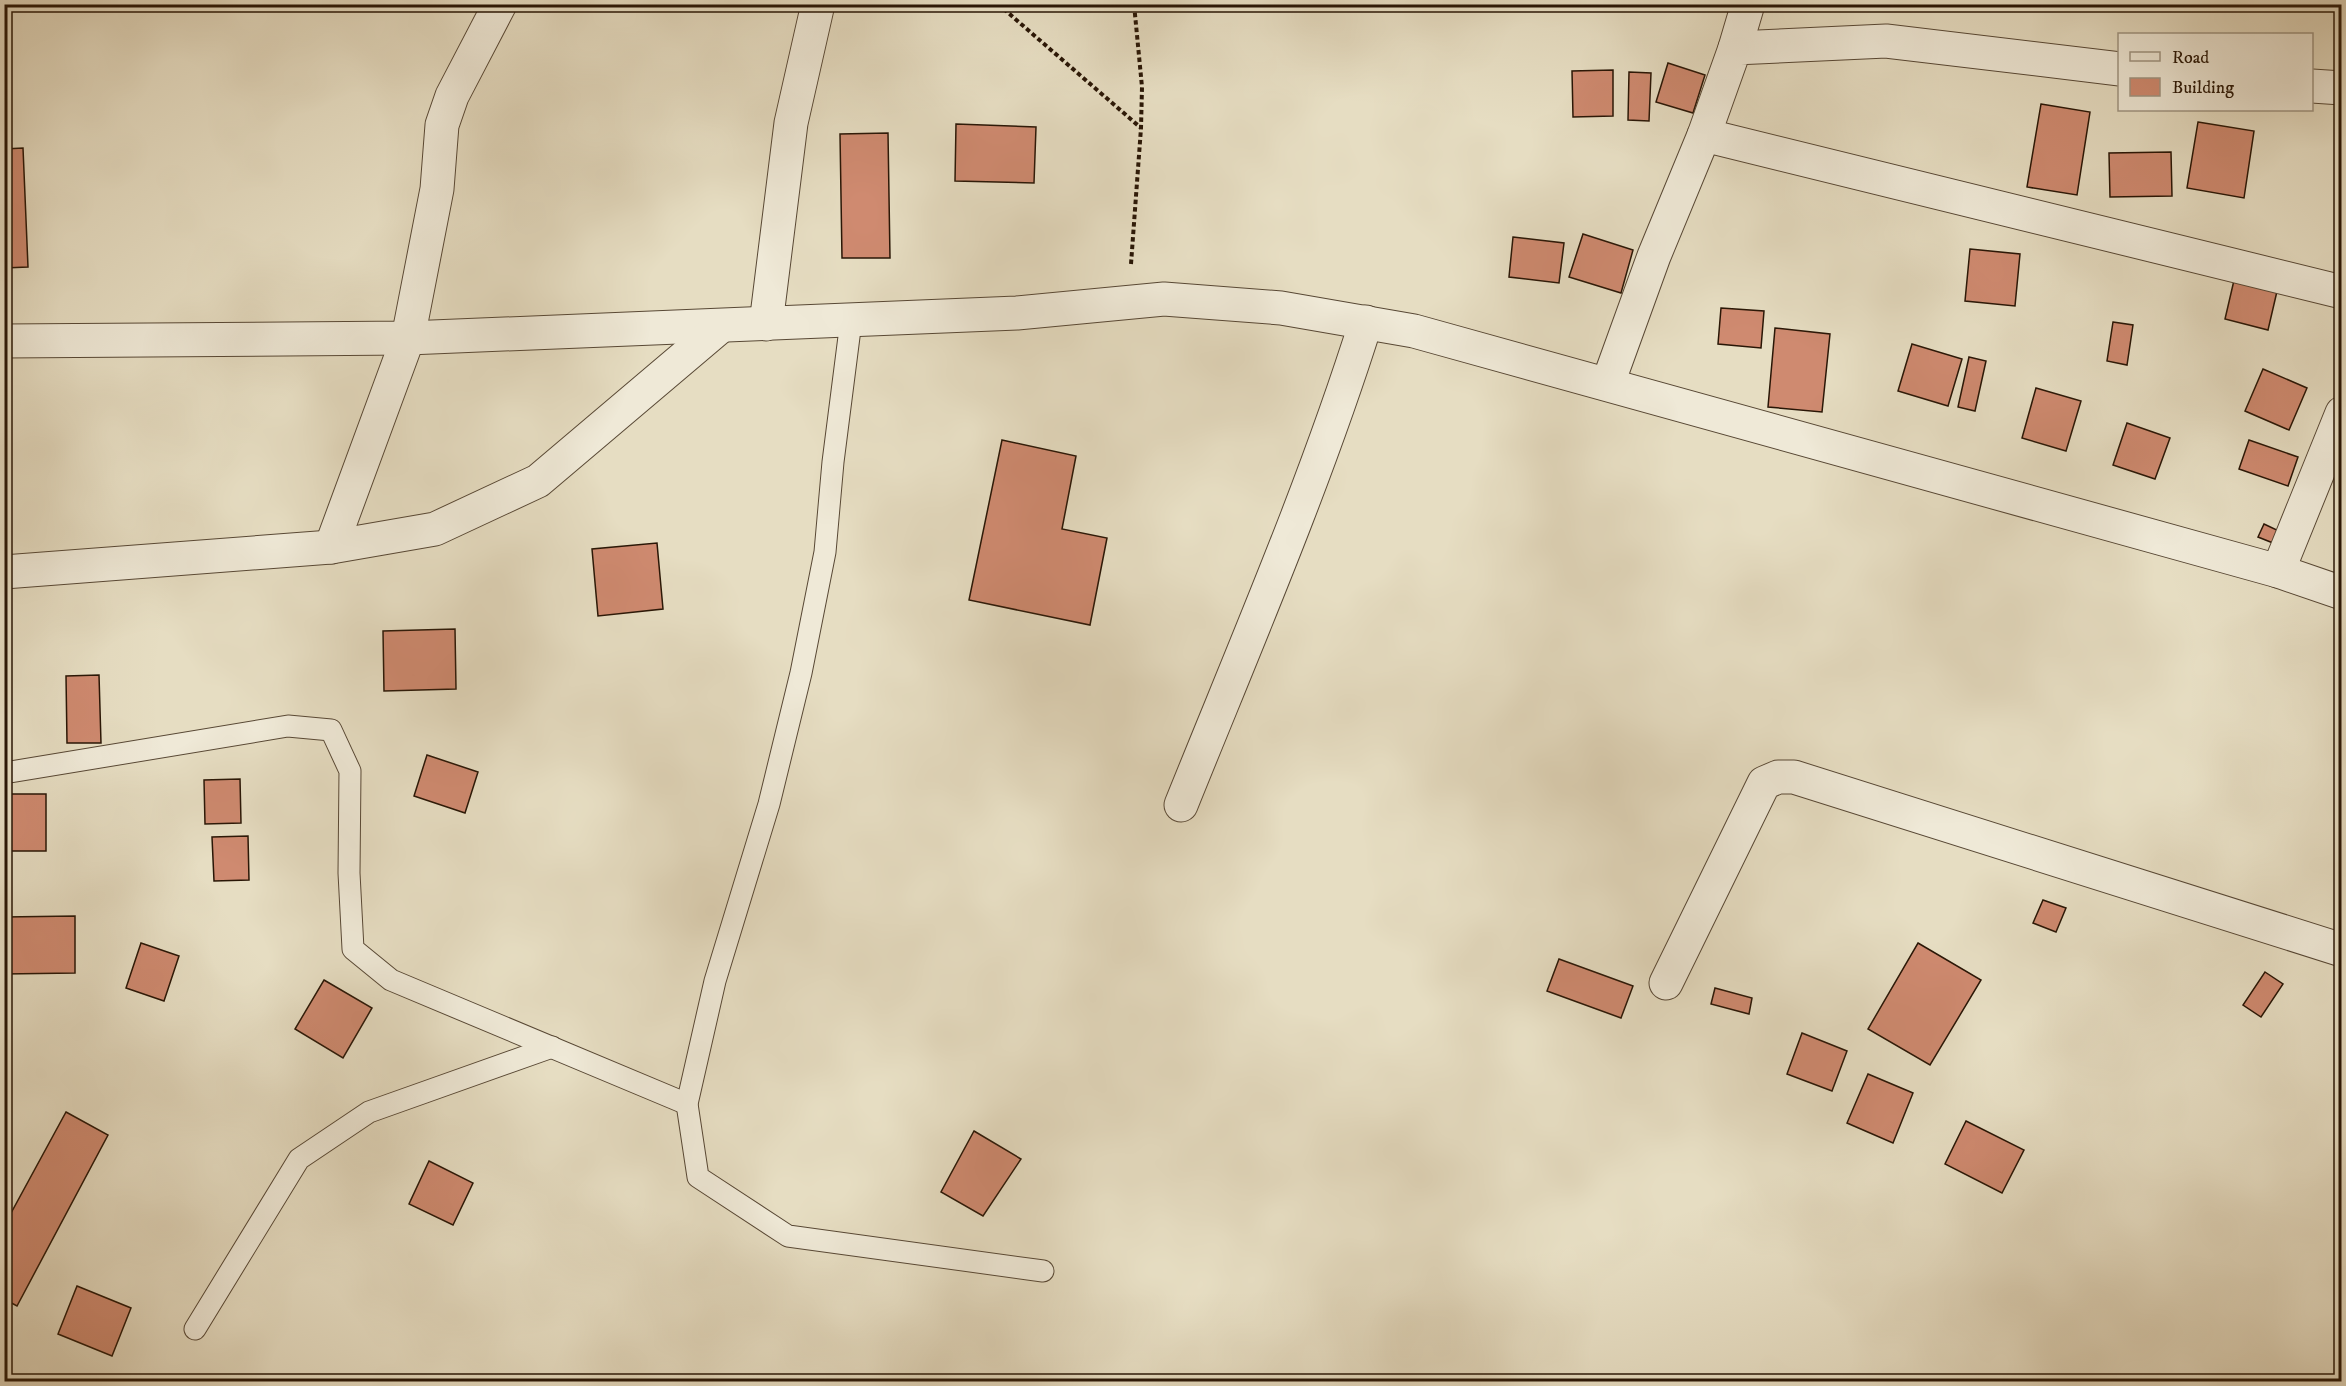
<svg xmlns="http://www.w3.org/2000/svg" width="2346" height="1386" font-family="'IM FELL DW Pica',serif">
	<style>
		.building { fill: #cf8a70; stroke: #291606; stroke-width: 1.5 }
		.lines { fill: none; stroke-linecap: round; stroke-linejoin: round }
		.service-casing { stroke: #584835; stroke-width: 23 }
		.minor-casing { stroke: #584835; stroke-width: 35 }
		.path { stroke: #291606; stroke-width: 4; stroke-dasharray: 4.5 3; stroke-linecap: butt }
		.service { stroke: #efe9d7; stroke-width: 21 }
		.minor { stroke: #efe9d7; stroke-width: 33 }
	</style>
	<rect width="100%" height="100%" fill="#e6ddc2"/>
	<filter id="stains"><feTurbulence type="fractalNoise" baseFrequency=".00333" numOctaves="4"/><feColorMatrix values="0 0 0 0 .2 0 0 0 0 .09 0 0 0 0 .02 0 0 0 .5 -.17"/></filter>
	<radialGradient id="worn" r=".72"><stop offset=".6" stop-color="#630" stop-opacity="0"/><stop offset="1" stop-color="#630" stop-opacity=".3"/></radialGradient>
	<g class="building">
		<polygon points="1668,63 1705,75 1693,113 1656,102"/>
		<polygon points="1613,70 1613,116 1573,117 1572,71"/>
		<polygon points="1629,72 1651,73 1649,121 1628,120"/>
		<polygon points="2041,104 2090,112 2077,195 2027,187"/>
		<polygon points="2198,122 2254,131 2244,198 2187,188"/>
		<polygon points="956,124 1036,127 1034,183 955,181"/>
		<polygon points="888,133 890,258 842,258 840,134"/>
		<polygon points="23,148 28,267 4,268 4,149"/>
		<polygon points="2171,152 2172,196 2110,197 2109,153"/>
		<polygon points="1583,234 1633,250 1621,293 1569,277"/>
		<polygon points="1513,237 1564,243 1559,283 1509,277"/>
		<polygon points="1970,249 2020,254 2015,306 1965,301"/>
		<polygon points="2235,276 2278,287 2268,330 2225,319"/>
		<polygon points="1721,308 1764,311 1761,348 1718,344"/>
		<polygon points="2113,322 2133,325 2127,365 2107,361"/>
		<polygon points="1775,328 1830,334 1822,412 1768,407"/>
		<polygon points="1912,344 1962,359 1948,406 1898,391"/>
		<polygon points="1969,357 1986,361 1975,411 1958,407"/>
		<polygon points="2263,369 2307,388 2289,430 2245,411"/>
		<polygon points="2036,388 2081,401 2066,451 2022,438"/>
		<polygon points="2127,423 2170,438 2155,479 2113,465"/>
		<polygon points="1002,440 1076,456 1062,529 1107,538 1090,625 969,600"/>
		<polygon points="2249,440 2298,457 2288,486 2239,469"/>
		<polygon points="2264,524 2279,531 2273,543 2258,537"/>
		<polygon points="657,543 663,609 598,616 592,549"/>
		<polygon points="455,629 456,689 384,691 383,631"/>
		<polygon points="99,675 101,743 67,743 66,676"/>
		<polygon points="427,755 478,772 465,813 414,796"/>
		<polygon points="240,779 241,823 205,824 204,780"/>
		<rect x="4" y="794" width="42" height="57"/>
		<polygon points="248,836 249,880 214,881 212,837"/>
		<polygon points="2043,900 2066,908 2056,932 2033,923"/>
		<polygon points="75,916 75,973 4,974 4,917"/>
		<polygon points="141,943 179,956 164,1001 126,988"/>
		<polygon points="1918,943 1981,980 1930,1065 1868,1029"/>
		<polygon points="1559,959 1633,986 1621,1018 1547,991"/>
		<polygon points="2265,972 2283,984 2261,1017 2243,1005"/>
		<polygon points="324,980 372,1008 343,1058 295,1029"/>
		<polygon points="1715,988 1752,998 1749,1014 1711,1004"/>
		<polygon points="1802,1033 1847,1051 1832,1091 1787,1074"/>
		<polygon points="1868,1074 1913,1093 1893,1143 1847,1123"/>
		<polygon points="66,1112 108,1135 17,1306 4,1299 4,1226"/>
		<polygon points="1966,1121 2024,1150 2002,1193 1945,1164"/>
		<polygon points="974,1131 1021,1159 983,1216 941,1192"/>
		<polygon points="429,1161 473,1183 453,1225 409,1204"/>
		<polygon points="77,1286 131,1308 112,1356 58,1334"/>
	</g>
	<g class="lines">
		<defs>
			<g id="service">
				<polyline points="851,321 833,462 825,552 801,673 769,804 715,981 687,1104 698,1177 788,1236 1043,1271"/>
				<polyline points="4,773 288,726 331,730 350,771 349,873 353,949 391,980 687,1104"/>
				<polyline points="195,1329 299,1159 369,1112 552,1047"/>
			</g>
			<g id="minor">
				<polyline points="1735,48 1748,4"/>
				<polyline points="2312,86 2342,88"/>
				<polyline points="1704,135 2342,292"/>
				<polyline points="766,324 791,123 818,4"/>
				<polyline points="4,341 408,338 1017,313 1164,299 1281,308 1414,331 2278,571 2342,593"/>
				<polyline points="1608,383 1654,256 1704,135 1735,48 1886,41 2120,69"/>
				<polyline points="331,547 408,338 437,189 442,125 452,96 500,4"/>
				<polyline points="2278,571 2342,413"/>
				<polyline points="4,572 331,547 435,529 538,481 721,326"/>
				<path d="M1181 805C1245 646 1314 487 1366 322"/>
				<polyline points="1666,983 1764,783 1778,777 1794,777 2342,950"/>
			</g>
		</defs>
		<use href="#service" class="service-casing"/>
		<use href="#minor" class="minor-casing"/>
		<g class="path">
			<polyline points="998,4 1141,128"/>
			<polyline points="1131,264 1141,128 1142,87 1134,4"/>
		</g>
		<use href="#service" class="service"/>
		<use href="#minor" class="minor"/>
	</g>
	<rect width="2346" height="1386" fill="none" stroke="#e6ddc2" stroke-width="24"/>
	<rect x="6" y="6" width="2334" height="1374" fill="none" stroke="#291606" stroke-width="3"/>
	<rect x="12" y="12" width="2322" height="1362" fill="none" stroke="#291606" stroke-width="1.5"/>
	<rect x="2118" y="33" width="195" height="78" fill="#efe9d7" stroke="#a09583" stroke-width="1.5"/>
	<rect x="2130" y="52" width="30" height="9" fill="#efe9d7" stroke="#a09583" stroke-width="1.5"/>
	<text x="2172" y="63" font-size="18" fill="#291606">Road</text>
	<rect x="2130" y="78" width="30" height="18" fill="#cf8a70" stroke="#a09583" stroke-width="1.5"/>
	<text x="2172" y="93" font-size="18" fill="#291606">Building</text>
	<rect width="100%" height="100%" filter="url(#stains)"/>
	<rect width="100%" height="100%" fill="url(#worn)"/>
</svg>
